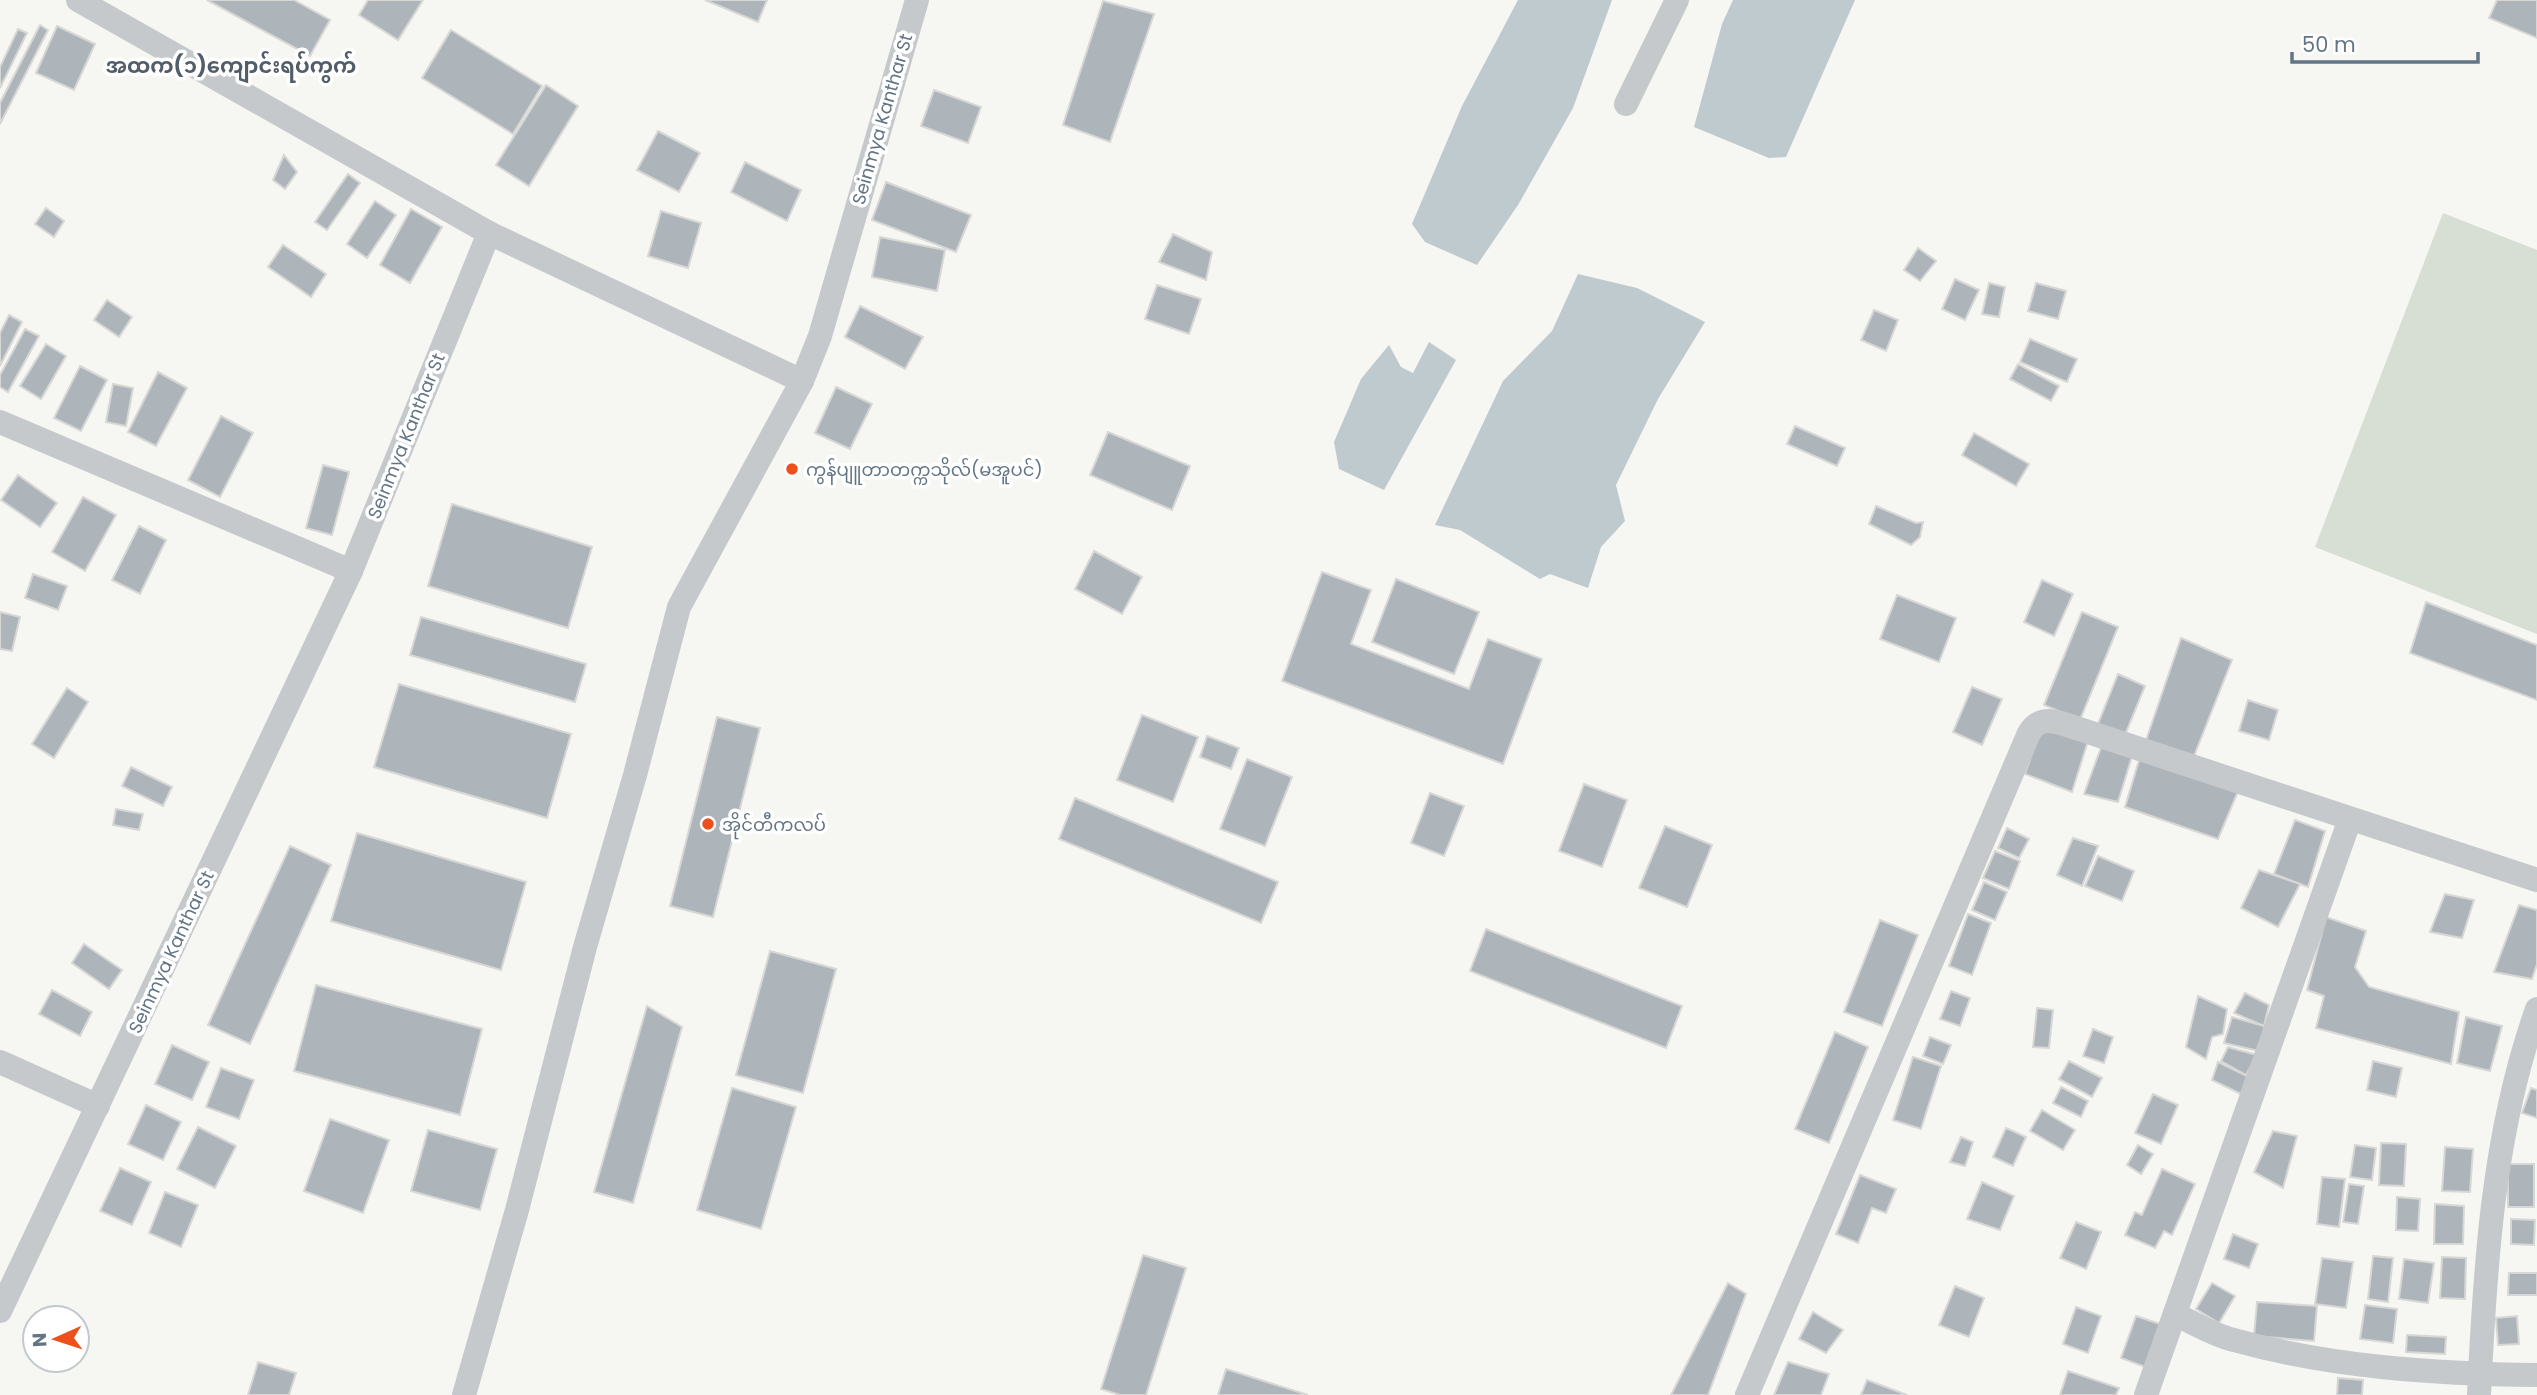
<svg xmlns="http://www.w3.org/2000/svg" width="2537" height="1395" font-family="Poppins,'Noto Sans Myanmar',sans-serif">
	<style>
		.green { fill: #d7ded3 }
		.water { fill: #bfcacf }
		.building { fill: #adb5bb; stroke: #d7d7d5; stroke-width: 2 }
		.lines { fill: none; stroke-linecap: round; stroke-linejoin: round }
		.minor { stroke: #c5c9cc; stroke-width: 24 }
		.poi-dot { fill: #ed501b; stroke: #fff; stroke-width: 2.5 }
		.labels { text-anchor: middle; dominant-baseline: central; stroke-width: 7; stroke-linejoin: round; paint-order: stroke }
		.street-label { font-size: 18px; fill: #637585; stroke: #fff }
		.poi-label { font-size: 18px; fill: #637585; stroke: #fff; text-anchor: start }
		.quarter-label { font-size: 21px; font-weight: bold; fill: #515e6a; stroke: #fff }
	</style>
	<rect width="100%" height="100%" fill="#f6f6f2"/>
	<polygon class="green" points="2443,213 2537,250 2537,634 2315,547"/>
	<g class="water">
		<polygon points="1518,0 1612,0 1573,108 1518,205 1477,265 1425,242 1412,224 1462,106"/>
		<polygon points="1733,0 1855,0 1786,157 1769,158 1694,127 1722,24"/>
		<polygon points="1578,274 1637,288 1705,322 1658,399 1616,485 1625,521 1601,547 1588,588 1550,574 1540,579 1460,530 1435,525 1503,381 1552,331"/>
		<polygon points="1429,342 1456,360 1384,490 1339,469 1334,442 1361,379 1389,345 1401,367 1413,373"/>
	</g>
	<g class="building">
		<polygon points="207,0 294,0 330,20 310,56"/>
		<polygon points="368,0 423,0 398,40 359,15"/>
		<polygon points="705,0 767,0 758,22"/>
		<polygon points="2497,0 2537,0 2537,38 2489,18"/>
		<polygon points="1103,1 1154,14 1110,142 1063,125"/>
		<polygon points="40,25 48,30 0,124 0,103"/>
		<polygon points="57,26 95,44 74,90 36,73"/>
		<polygon points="18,29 27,33 0,88 0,67"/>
		<polygon points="451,30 542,86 513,134 422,78"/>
		<polygon points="546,85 578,106 529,186 496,165"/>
		<polygon points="934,90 981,107 968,143 921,126"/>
		<polygon points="658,131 700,153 679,192 637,170"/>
		<polygon points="284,155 297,172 285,189 273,180"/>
		<polygon points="745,162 801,190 787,221 731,192"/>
		<polygon points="348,174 360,183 327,230 315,222"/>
		<polygon points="886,182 971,215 956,252 872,220"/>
		<polygon points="375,201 396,215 367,258 347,244"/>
		<polygon points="46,208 64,221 54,237 35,224"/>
		<polygon points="411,209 442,227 410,283 380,265"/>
		<polygon points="661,211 701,223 688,268 648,256"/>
		<polygon points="1173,234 1212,252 1206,280 1159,262"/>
		<polygon points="880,237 945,250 937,291 872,277"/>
		<polygon points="283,245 326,274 311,297 268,267"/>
		<polygon points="1918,248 1936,261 1920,281 1904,270"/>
		<polygon points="1955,279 1979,290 1965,320 1942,309"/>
		<polygon points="1989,283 2005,287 1999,317 1982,314"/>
		<polygon points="2036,283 2066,291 2058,319 2028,311"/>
		<polygon points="1157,285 1201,299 1189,334 1145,319"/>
		<polygon points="107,300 132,317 119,337 94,320"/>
		<polygon points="860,306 923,337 905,369 845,337"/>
		<polygon points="1874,310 1898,320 1886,351 1861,340"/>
		<polygon points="9,315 22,322 0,366 0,333"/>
		<polygon points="25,329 39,336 8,392 0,387 0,375"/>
		<polygon points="2030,339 2077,359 2067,382 2020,362"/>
		<polygon points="46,344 66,356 41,399 20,386"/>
		<polygon points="2018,364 2059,386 2051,401 2010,379"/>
		<polygon points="80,366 107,380 81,431 54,418"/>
		<polygon points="158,372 187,388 156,446 128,432"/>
		<polygon points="113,384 133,388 126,426 106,422"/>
		<polygon points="836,387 872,404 850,449 815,433"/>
		<polygon points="221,416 253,433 220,497 188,480"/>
		<polygon points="1795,426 1845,448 1837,466 1787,444"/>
		<polygon points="1108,432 1190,466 1172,510 1090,475"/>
		<polygon points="1974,433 2029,464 2016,486 1962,455"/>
		<polygon points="323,465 349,472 332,535 306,528"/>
		<polygon points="18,475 57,503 40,527 1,500"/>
		<polygon points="83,497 116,515 85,571 52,552"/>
		<polygon points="452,504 592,547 568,628 428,586"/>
		<polygon points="1876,506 1916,523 1923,522 1920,537 1911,545 1869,524"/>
		<polygon points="139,526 166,540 140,594 112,580"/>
		<polygon points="1094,551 1142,577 1122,614 1075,589"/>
		<polygon points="1322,572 1371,590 1351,644 1469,689 1488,639 1542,659 1503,764 1282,681"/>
		<polygon points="33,574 67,586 58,610 25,598"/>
		<polygon points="1396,579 1479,612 1454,674 1372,642"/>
		<polygon points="2042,580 2073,594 2054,636 2024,622"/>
		<polygon points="1897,595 1956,618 1939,662 1880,639"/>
		<polygon points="2426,602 2537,645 2537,700 2410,653"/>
		<polygon points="0,612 20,617 12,651 0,649"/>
		<polygon points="2082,612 2118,627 2080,720 2044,705"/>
		<polygon points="421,617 586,664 575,702 410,655"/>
		<polygon points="2181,638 2232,660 2192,761 2144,746"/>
		<polygon points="2118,674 2145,686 2125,735 2098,724"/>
		<polygon points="399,684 571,734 547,818 374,767"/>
		<polygon points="1972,687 2002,699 1982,745 1953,732"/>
		<polygon points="67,688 88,702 54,758 32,744"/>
		<polygon points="2248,700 2278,710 2269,740 2239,731"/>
		<polygon points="1142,715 1198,737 1173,802 1117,780"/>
		<polygon points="717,717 760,728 713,917 670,906"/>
		<polygon points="2042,725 2088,741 2072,792 2025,774"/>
		<polygon points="1207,736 1239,748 1231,769 1200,757"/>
		<polygon points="2103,742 2133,753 2118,802 2084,794"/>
		<polygon points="2140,757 2239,789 2218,839 2125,807"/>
		<polygon points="1247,759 1292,777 1265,846 1220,829"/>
		<polygon points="131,767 172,787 163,806 122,786"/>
		<polygon points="1584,784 1627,800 1602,867 1559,851"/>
		<polygon points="1430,793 1464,806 1444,856 1411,843"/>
		<polygon points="1075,798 1278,882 1261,923 1059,839"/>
		<polygon points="116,809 143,814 139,830 113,825"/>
		<polygon points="2295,820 2325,831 2308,887 2274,874"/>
		<polygon points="1665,826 1712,845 1687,907 1639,888"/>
		<polygon points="2007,828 2029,839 2019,858 1998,848"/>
		<polygon points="357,833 526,882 501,970 331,921"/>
		<polygon points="2073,838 2098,846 2082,886 2057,875"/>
		<polygon points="290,846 331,865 250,1044 208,1025"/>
		<polygon points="1995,851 2020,861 2009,889 1983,878"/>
		<polygon points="2098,856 2134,871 2122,901 2085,886"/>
		<polygon points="2259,870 2300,884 2278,927 2241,908"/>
		<polygon points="1984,882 2007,892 1995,920 1972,910"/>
		<polygon points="2445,894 2474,900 2462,938 2430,932"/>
		<polygon points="2519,905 2537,910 2537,964 2532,979 2494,972"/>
		<polygon points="1968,914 1991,923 1972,975 1949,966"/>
		<polygon points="2326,917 2366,931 2355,967 2369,987 2459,1012 2451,1064 2316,1028 2324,996 2307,990"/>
		<polygon points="1880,920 1918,935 1882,1026 1844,1012"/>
		<polygon points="1486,929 1682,1006 1666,1048 1470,971"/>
		<polygon points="84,944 122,970 109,989 72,963"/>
		<polygon points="770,951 836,969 803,1093 736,1075"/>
		<polygon points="316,985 482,1029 460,1115 294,1071"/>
		<polygon points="52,990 92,1012 80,1036 39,1014"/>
		<polygon points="1951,991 1970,998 1960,1026 1940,1019"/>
		<polygon points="2245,993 2269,1005 2264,1026 2234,1013"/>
		<polygon points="2198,996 2227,1009 2223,1034 2212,1037 2206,1059 2186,1047"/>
		<polygon points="647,1006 682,1027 633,1203 594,1192"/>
		<polygon points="2037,1008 2053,1010 2049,1048 2033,1047"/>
		<polygon points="2232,1017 2264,1026 2263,1052 2224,1043"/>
		<polygon points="2466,1017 2502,1026 2490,1071 2457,1063"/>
		<polygon points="2093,1029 2113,1037 2104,1063 2083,1056"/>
		<polygon points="1835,1032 1868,1047 1829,1143 1795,1129"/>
		<polygon points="1930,1037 1951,1045 1943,1064 1923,1056"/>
		<polygon points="172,1045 209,1062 192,1100 155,1084"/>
		<polygon points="2228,1047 2257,1055 2246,1075 2221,1061"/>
		<polygon points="1913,1057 1941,1066 1921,1129 1893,1120"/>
		<polygon points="2069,1061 2102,1078 2092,1097 2059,1079"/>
		<polygon points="2373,1061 2402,1068 2396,1097 2367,1090"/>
		<polygon points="2218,1062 2247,1076 2241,1094 2212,1080"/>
		<polygon points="221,1068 254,1080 239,1119 206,1107"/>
		<polygon points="2061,1087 2088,1101 2081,1117 2053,1103"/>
		<polygon points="732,1088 796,1107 761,1229 697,1210"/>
		<polygon points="2531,1088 2537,1090 2537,1118 2522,1113"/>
		<polygon points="2153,1094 2178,1105 2161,1144 2135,1133"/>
		<polygon points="146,1105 181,1122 163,1160 128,1144"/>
		<polygon points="2042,1110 2075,1130 2063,1150 2030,1131"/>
		<polygon points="330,1119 389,1140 363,1213 304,1191"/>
		<polygon points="198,1127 236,1146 215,1188 177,1169"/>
		<polygon points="2006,1128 2026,1137 2013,1166 1993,1157"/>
		<polygon points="428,1130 497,1149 480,1210 411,1191"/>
		<polygon points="2273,1131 2297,1136 2283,1188 2254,1172"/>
		<polygon points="1961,1137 1973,1142 1965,1166 1950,1162"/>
		<polygon points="2381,1143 2406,1144 2404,1186 2379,1185"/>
		<polygon points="2138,1145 2153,1154 2141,1174 2127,1165"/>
		<polygon points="2355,1145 2376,1148 2372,1180 2350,1177"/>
		<polygon points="2445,1147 2473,1149 2470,1192 2442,1191"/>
		<rect x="2508" y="1164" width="26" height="43"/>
		<polygon points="120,1168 151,1182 132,1225 100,1211"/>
		<polygon points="2162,1169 2195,1184 2172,1235 2164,1231 2155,1248 2125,1235 2135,1212 2142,1215"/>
		<polygon points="1860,1175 1896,1189 1886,1213 1872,1208 1858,1243 1836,1234"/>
		<polygon points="2322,1177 2345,1179 2339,1227 2317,1224"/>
		<polygon points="1982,1182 2014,1196 2000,1230 1967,1219"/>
		<polygon points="2349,1184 2364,1186 2358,1224 2343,1222"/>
		<polygon points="165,1192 198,1205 181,1247 149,1233"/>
		<polygon points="2397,1197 2420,1199 2418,1231 2396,1230"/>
		<polygon points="2435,1204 2464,1206 2463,1244 2434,1244"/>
		<polygon points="2511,1219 2535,1220 2534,1245 2511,1244"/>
		<polygon points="2076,1222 2101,1232 2086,1269 2060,1258"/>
		<polygon points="2233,1234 2258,1244 2249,1268 2224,1259"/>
		<polygon points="1143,1255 1186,1268 1146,1395 1120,1395 1101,1389"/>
		<polygon points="2373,1256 2393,1258 2388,1302 2368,1299"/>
		<polygon points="2442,1257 2466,1258 2465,1299 2440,1298"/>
		<polygon points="2322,1258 2353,1262 2346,1308 2315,1304"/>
		<polygon points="2404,1259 2434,1263 2428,1303 2399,1299"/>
		<polygon points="2509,1273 2537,1273 2537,1295 2508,1295"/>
		<polygon points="1728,1283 1746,1294 1708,1395 1671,1395"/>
		<polygon points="2212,1283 2235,1296 2219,1323 2196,1309"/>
		<polygon points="1955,1286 1984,1298 1969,1337 1939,1325"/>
		<polygon points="2257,1302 2317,1306 2314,1341 2254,1336"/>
		<polygon points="2365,1305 2397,1309 2393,1343 2360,1339"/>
		<polygon points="2076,1307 2101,1316 2088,1353 2063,1344"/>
		<polygon points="1813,1312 1843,1330 1826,1353 1799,1339"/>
		<polygon points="2136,1316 2163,1325 2148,1368 2121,1358"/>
		<polygon points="2517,1316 2519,1344 2498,1345 2496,1318"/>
		<polygon points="2407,1335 2446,1337 2445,1354 2406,1352"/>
		<polygon points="258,1362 296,1373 289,1395 248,1395"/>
		<polygon points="1788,1362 1829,1374 1821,1395 1774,1395"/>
		<polygon points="1226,1369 1308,1395 1218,1395"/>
		<polygon points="2068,1371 2119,1388 2116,1395 2060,1395"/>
		<polygon points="2338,1378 2363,1380 2362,1395 2337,1395"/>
		<polygon points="1867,1380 1907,1395 1861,1395"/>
	</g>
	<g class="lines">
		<g class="minor">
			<polyline points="78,0 489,233"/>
			<polyline points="1626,104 1677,0"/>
			<polyline points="0,422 351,571"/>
			<polyline points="0,1062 98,1106"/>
			<polyline points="0,1311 351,571 489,233 802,381 820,336 917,0"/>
			<path d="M2175 1314C2194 1323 2213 1335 2234 1340 2331 1367 2436 1374 2537 1375"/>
			<polyline points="464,1395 517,1210 585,947 635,775 679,607 802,381"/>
			<path d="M1747 1395 2029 733C2037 720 2047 719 2061 723L2537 880"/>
			<polyline points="2146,1395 2350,819"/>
			<path d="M2479 1395C2485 1265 2493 1133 2537 1009"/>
		</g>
	</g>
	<g class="poi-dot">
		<circle cx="792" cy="469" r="7"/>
		<circle cx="708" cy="824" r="7"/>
	</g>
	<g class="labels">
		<g class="street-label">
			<text transform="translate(882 119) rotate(-74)">Seinmya Kanthar St</text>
			<text transform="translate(406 436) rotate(-68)">Seinmya Kanthar St</text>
			<text transform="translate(171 952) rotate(-65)">Seinmya Kanthar St</text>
		</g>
		<g class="poi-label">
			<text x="806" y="469">ကွန်ပျူတာတက္ကသိုလ်(မအူပင်)</text>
			<text x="722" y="824">အိုင်တီကလပ်</text>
		</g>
		<g class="quarter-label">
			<text x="231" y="65">အထက(၁)ကျောင်းရပ်ကွက်</text>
		</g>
	</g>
	<g transform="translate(56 1339) rotate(267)"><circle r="33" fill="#ffffff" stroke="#c1c8ce" stroke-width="2"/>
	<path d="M0-5L12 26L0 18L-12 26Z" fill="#ed501b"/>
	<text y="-10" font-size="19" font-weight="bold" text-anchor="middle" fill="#637585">N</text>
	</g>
	<path d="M2292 52v10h186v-10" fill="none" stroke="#637585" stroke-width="3.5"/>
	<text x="2302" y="52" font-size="21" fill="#637585" stroke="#ffffff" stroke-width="5" paint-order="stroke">50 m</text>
</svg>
